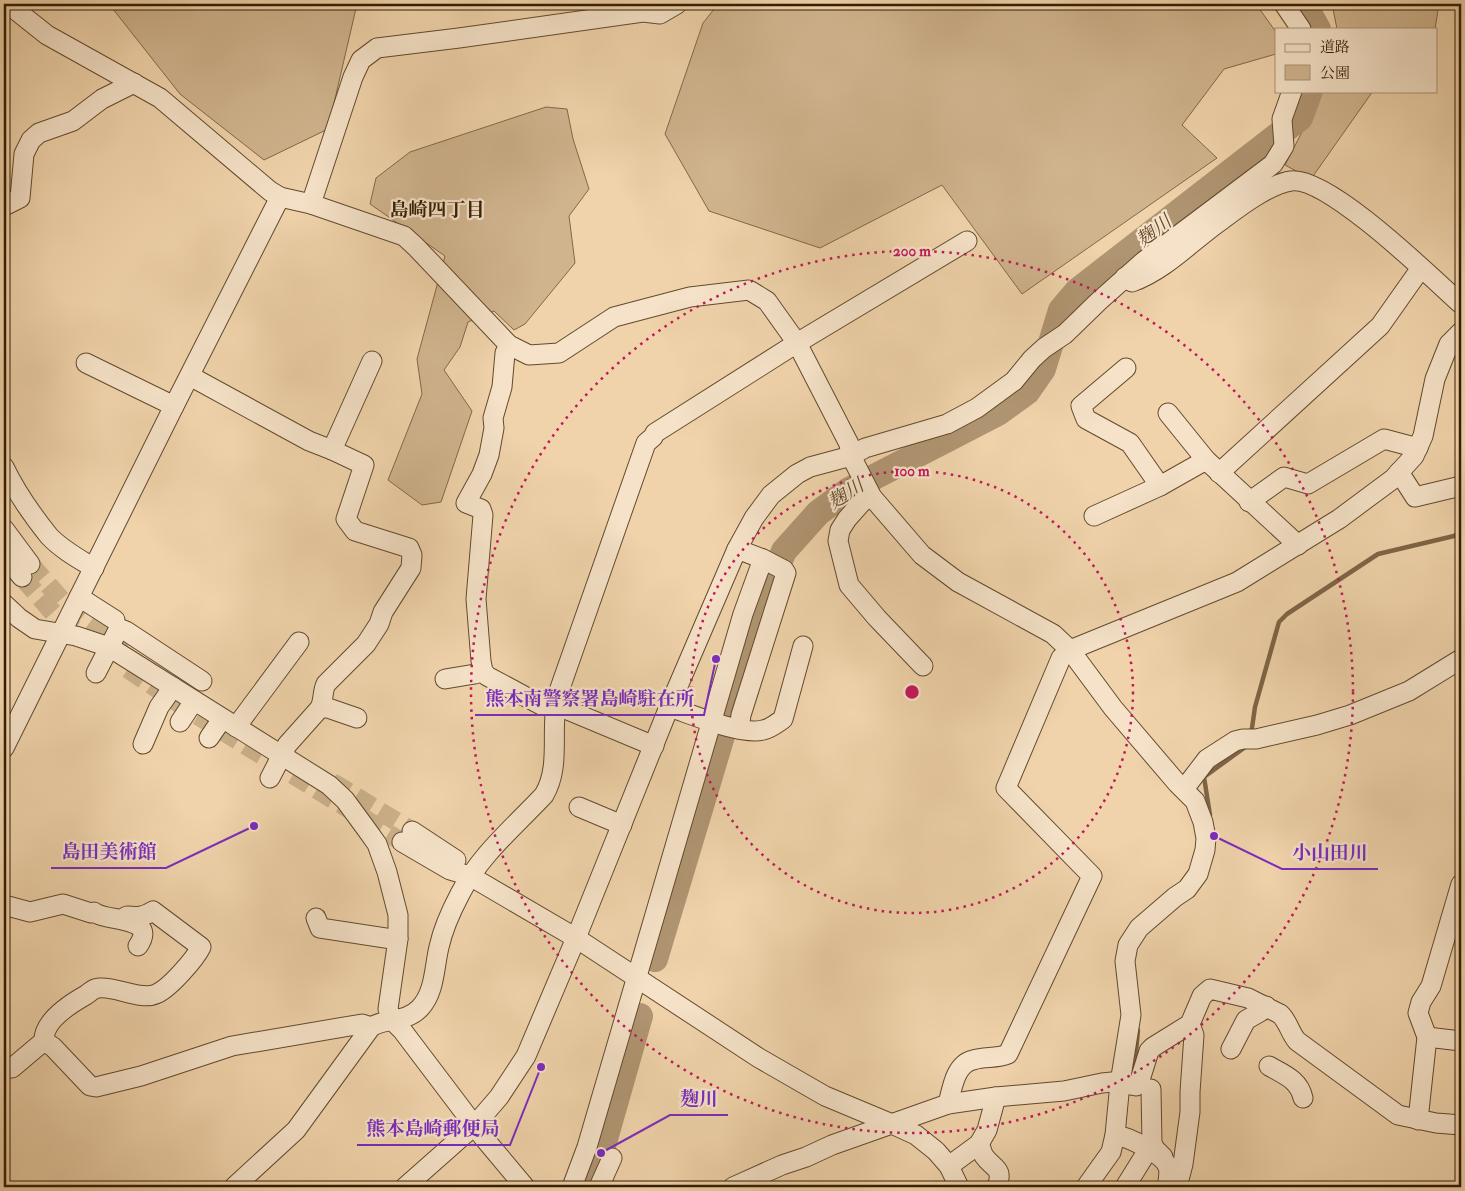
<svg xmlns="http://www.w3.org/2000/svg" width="1465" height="1191" font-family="'IM FELL Double Pica','Noto Serif JP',serif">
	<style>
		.green { fill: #d0b48e; stroke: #826848 }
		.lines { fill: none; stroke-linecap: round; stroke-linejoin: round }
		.stream { stroke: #7e6546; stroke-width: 4.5 }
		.river { stroke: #b09572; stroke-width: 26 }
		.minor-tunnel { stroke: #caaf89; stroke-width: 19; stroke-dasharray: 19 9; stroke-linecap: butt }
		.minor-casing { stroke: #624a2d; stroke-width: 21 }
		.minor { stroke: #f5e2c8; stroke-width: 19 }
		.ring { fill: none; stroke: #c2185b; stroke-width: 2.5; stroke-dasharray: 2.5 5 }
		.labels { text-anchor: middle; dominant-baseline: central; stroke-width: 4.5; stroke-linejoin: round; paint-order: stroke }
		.neighbourhood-label { font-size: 19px; font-weight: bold; fill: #331d03; stroke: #f5e2c8 }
		.water-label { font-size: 19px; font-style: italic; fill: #5f472a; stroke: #f5e2c8 }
		.centre { fill: #c2185b; stroke: #f5e2c8; stroke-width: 2.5 }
		.ring-label { font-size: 15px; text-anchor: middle; font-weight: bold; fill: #c2185b; stroke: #f5e2c8; stroke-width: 4.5; stroke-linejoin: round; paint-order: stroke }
		.leader { fill: none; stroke: #7b2cbf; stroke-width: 2 }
		.callout-dot { fill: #7b2cbf; stroke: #f5e2c8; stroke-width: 2 }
		.callout-label { font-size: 19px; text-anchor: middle; font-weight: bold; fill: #7b2cbf; stroke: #f5e2c8; stroke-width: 4.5; stroke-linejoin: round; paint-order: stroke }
	</style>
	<rect width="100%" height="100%" fill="#f0d3ab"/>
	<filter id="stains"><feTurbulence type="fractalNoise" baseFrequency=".004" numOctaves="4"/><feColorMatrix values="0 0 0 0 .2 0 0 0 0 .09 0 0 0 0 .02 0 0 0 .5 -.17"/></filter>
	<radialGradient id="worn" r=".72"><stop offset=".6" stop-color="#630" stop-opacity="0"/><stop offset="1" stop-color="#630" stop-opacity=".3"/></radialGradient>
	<g class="green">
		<polygon points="109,4 357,4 328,129 264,160 180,94"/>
		<polygon points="718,4 1256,4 1276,32 1276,54 1224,69 1182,125 1217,158 1022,294 942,185 820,248 709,211 665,134 703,23"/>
		<polygon points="1332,4 1439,4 1435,29 1337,29"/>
		<polygon points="1323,91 1373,91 1311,179 1285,165"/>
		<polygon points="546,107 567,109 573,139 589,189 569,216 575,263 525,324 514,330 494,311 468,322 460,347 444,370 472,411 441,502 422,505 388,480 422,394 417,359 445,256 370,204 376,178 410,152"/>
	</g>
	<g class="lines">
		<g class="stream">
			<polyline points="1249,735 1252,728 1255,707 1279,622 1287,614 1378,554 1454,536 1461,532"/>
			<polyline points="1210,815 1204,777 1244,748 1245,744"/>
			<polyline points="1130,1081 1135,1062 1138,1030"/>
		</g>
		<g class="river">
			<polyline points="1304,4 1318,29"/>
			<polyline points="655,959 722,736 766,594 784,551 818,513 849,490 998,413 1027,392 1043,369 1061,310 1077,291 1300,118 1310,91"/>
			<polyline points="587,1187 601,1153 640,1016"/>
		</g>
		<g class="minor-tunnel">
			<polyline points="30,564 65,604 126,649"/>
			<polyline points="22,577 57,617 78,632"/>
			<polyline points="128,669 184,707 402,842"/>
			<polyline points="332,782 412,831"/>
		</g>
		<defs>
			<g id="minor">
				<polyline points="8,4 47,35 160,98 270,191 280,197 311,204 404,236 416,247 509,345 529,355 559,353 614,317 690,297 749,290 767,301 797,343 849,444 851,456 872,497 922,555 958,582 1053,634 1070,650 1113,708 1177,783 1195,801 1203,822 1206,838 1205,850 1198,874 1187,889 1175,897 1139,928 1128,945 1125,961 1131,1015 1120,1083 1115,1135 1111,1152 1086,1187"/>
				<polyline points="1284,4 1301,29"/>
				<polyline points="311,204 353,77 361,60 377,48 459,38 643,12 660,14 677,4"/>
				<polyline points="4,206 20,198 24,154 31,140 39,133 73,121 102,99 134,83"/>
				<path d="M1125 277 1132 282C1165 270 1191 242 1219 222 1238 208 1269 184 1291 181 1328 176 1432 278 1461 304"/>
				<polyline points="509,345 505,353 502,387 493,418 494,428 489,455 482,474 466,503 481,509 483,515 476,599 481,661 483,671 487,676 541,705 563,708 654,746"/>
				<polyline points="86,363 174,406"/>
				<polyline points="1126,368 1081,406 1086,419 1130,443 1160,486"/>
				<polyline points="190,376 309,441 332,450 372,361"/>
				<polyline points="1168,413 1206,460 1298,545"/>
				<path d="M4 467C15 490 33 516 49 536 61 549 79 559 94 568"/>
				<polyline points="1399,472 1415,497 1461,486"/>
				<polyline points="1219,473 1380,326 1421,268"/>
				<polyline points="872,497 863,501 847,519 840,530 838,541 849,585 877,618 923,666"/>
				<polyline points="1249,502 1284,477 1308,484 1384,439 1418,448"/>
				<polyline points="1094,516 1160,486 1206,460"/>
				<polyline points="4,529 30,564"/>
				<polyline points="4,555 22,577"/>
				<polyline points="79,597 115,620"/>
				<polyline points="4,604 19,618 35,629 76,636 109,647 329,785 345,800 367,830 377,844 387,872 398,915 398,939 388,1009 392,1020 402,1030 483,1137 525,1187"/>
				<polyline points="96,673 117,632 121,629 126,631 202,681"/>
				<polyline points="445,679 475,674 483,671"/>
				<path d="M669 707C691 714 742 736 763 730 770 729 777 723 783 719L803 646"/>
				<polyline points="320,708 328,708 357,718"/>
				<polyline points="180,722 194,701"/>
				<polyline points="236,727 299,642"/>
				<polyline points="739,729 741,715 786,573 784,570 763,559"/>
				<polyline points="209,738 222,719"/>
				<polyline points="143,744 159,707 173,687"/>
				<polyline points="4,748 174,406 280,197"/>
				<path d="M270 778 287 745 320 708C324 700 322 692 326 684L366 644 379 624 383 612 411 568 412 555 409 548 355 531 346 519 364 465 332 450"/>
				<polyline points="1184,789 1207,759 1235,741 1243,739 1256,739 1317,725 1350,715 1409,691 1461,659"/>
				<polyline points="579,807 622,825"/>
				<polyline points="412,831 456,860"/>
				<polyline points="402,842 450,870 470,876 576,938 759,1058 825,1096 892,1124 916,1135 936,1151 949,1166 959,1187"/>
				<path d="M4 905 30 912 63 904 91 913 94 912C106 922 159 916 138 946"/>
				<polyline points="316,918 320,928 392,939 398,939"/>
				<polyline points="1427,1037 1461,1041"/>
				<path d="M44 1041C43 1021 70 1004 86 995 91 992 93 988 99 988 116 986 141 1001 156 994 169 989 195 959 201 947L153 911C144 917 137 917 127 916L122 919"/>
				<polyline points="1231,1049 1246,1020 1260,1012 1266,1006"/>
				<path d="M1269 1066C1285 1075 1299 1080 1303 1098"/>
				<polyline points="4,1067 12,1068 44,1041 53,1047 90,1086 96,1087 141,1076 232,1046 362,1024 371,1027"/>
				<polyline points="1151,1089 1152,1143 1155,1149 1163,1157"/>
				<path d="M948 1104C952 1089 955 1064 973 1060 985 1056 996 1059 1008 1054L1092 876 1006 788 1061 658 1070 650 1237 582 1339 519 1393 479 1414 456 1423 436 1435 379 1449 344 1461 332"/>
				<polyline points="1418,1120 1427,1037 1418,1013 1421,1002 1431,986 1461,884"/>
				<path d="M1115 1135C1129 1137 1163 1154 1168 1167 1170 1173 1168 1181 1167 1187"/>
				<path d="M979 1144C981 1147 982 1153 984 1156 993 1169 1004 1167 997 1187"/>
				<polyline points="949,1166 979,1144 987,1130 996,1097"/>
				<path d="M234 1187 296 1130 371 1027C387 1017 406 1023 420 1008 435 992 434 968 439 947 443 929 451 911 460 894 479 856 515 826 544 795 562 765 549 727 558 694L646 443 653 437 655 433 797 343 967 241"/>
				<polyline points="405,1187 474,1126 499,1097 526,1056 576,938 669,707 737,549 754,518 771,495 797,474 810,467 851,456 865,448 947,424 977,408 1014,381 1032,359 1044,348 1065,334 1099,301 1144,261 1273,164 1284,146 1282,119 1292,91"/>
				<polyline points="572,1187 587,1147 743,614 763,559 737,549"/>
				<polyline points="599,1187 612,1158"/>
				<path d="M733 1187 782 1165 806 1157 832 1145 948 1104 996 1097 1064 1091 1102 1083 1112 1082 1136 1086 1139 1083 1149 1051 1153 1047 1190 1024 1202 996 1210 989 1248 998 1280 1014C1288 1021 1290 1033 1297 1041L1398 1115 1436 1123 1461 1125"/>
				<polyline points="1125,1187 1148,1150"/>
				<polyline points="1177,1187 1183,1164 1190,1112 1190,1092 1194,1035 1190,1024"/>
			</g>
		</defs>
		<use href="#minor" class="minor-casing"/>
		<use href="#minor" class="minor"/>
	</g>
	<g class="ring">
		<circle cx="912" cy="692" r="221"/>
		<circle cx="912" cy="692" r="441"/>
	</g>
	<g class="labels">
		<g class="neighbourhood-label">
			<text x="437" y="210">島崎四丁目</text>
		</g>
		<g class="water-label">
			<text transform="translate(1154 231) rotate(-38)">麹川</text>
			<text transform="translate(846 494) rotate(-33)">麹川</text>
		</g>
	</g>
	<circle cx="912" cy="692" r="8" class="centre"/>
	<g class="ring-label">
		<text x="912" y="256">200 m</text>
		<text x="912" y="476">100 m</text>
	</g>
	<path class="leader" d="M716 659L704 715H475M254 826L166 868H51M1214 836L1282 869H1378M601 1153L670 1115H728M541 1067L510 1145H357"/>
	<g class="callout-dot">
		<circle cx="716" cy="659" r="5"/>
		<circle cx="254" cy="826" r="5"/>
		<circle cx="1214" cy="836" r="5"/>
		<circle cx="601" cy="1153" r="5"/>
		<circle cx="541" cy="1067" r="5"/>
	</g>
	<g class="callout-label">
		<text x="590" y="705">熊本南警察署島崎駐在所</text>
		<text x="109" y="858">島田美術館</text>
		<text x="1330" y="859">小山田川</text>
		<text x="699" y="1105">麹川</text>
		<text x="433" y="1135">熊本島崎郵便局</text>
	</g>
	<rect width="1465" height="1191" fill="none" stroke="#f0d3ab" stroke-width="20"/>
	<rect x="5" y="5" width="1455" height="1181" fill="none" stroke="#331d03" stroke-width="2.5"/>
	<rect x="10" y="10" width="1445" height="1171" fill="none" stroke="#331d03"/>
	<rect x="1275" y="28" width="162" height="65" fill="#f5e2c8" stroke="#a79379"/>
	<rect x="1285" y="44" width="25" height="8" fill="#f5e2c8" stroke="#a79379"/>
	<text x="1320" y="52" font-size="15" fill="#331d03">道路</text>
	<rect x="1285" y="65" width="25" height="15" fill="#d0b48e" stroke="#a79379"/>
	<text x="1320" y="78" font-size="15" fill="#331d03">公園</text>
	<rect width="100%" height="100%" filter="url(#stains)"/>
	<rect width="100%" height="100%" fill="url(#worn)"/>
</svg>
